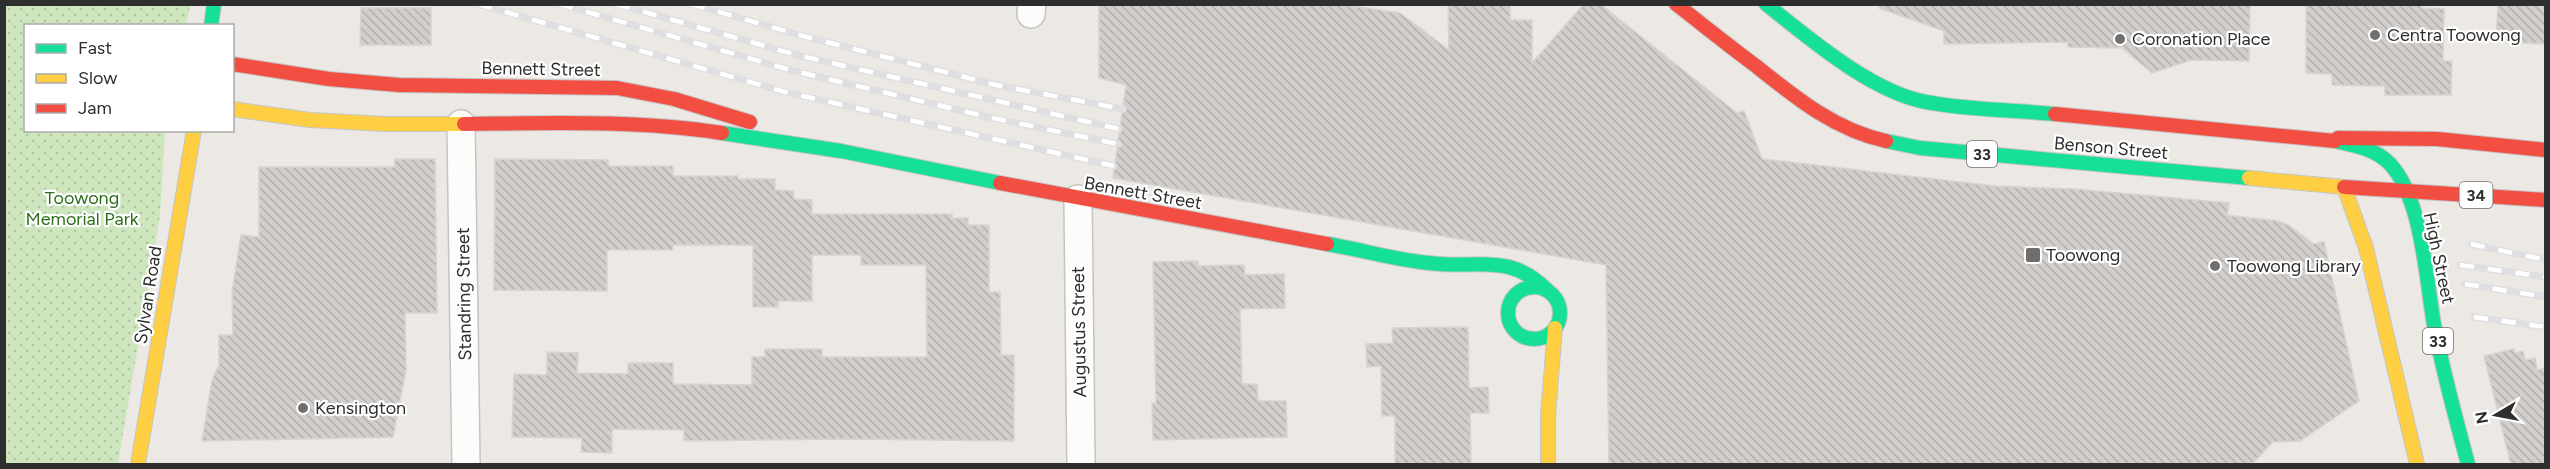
<svg xmlns="http://www.w3.org/2000/svg" width="2550" height="469" font-family="Figtree,sans-serif">
	<style>
		.park { fill: url(#park-dots) }
		.building { fill: url(#building-back-hatch); stroke: #d7d4d0; stroke-width: 1.5 }
		.lines { fill: none; stroke-linecap: round; stroke-linejoin: round }
		.street-casing { stroke: #c5c4c5; stroke-width: 30 }
		.fast-casing { stroke: #c5c4c5; stroke-width: 16 }
		.slow-casing { stroke: #c5c4c5; stroke-width: 16 }
		.jam-casing { stroke: #c5c4c5; stroke-width: 16 }
		.street { stroke: #fcfcfb; stroke-width: 27 }
		.fast { stroke: #16e098; stroke-width: 14 }
		.slow { stroke: #ffcf43; stroke-width: 14 }
		.jam { stroke: #f24e42; stroke-width: 14 }
		.rail-casing { stroke: #dfdfe1; stroke-width: 7 }
		.rail { stroke: #fff; stroke-width: 4.5; stroke-dasharray: 14; stroke-linecap: butt }
		.poi-dot { fill: #706f6e; stroke: #fff; stroke-width: 2 }
		.labels { text-anchor: middle; dominant-baseline: central; stroke-width: 4.5; stroke-linejoin: round; paint-order: stroke }
		.shield { fill: #fff; stroke: #6d6d6d; stroke-width: 1.5 }
		.shield-label { font-size: 16px; font-weight: bold; fill: #2e2e2e }
		.poi-label { font-size: 18px; fill: #2e2e2e; stroke: #fff; text-anchor: start }
		.street-label { font-size: 18px; fill: #2e2e2e; stroke: #fff }
		.park-label { font-size: 18px; fill: #2c6e1b; stroke: #fff }
	</style>
	<defs>
		<pattern id="park-dots" width="8" height="8" patternUnits="userSpaceOnUse" patternTransform="scale(1.5)"><rect width="8" height="8" fill="#cee6be"/><path d="M2 2h.1M6 6h.1" fill="none" stroke="#b1c6a4" stroke-width="1.8" stroke-linecap="round"/></pattern>
		<pattern id="building-back-hatch" width="6" height="6" patternUnits="userSpaceOnUse" patternTransform="scale(1.5)"><rect width="6" height="6" fill="#d1cecb"/><path d="M-1 5l2 2M0 0l6 6M5-1l2 2" fill="none" stroke="#b4b1af"/></pattern>
	</defs>
	<rect width="100%" height="100%" fill="#ece8e4"/>
	<polygon class="park" points="4,5 190,5 186,25 26,26 26,130 165,131 160,216 118,464 5,464"/>
	<g class="building">
		<polygon points="1099,4 1338,4 1400,13 1449,50 1448,4 1510,4 1510,20 1532,20 1532,63 1584,4 1600,4 1737,113 1744,111 1762,159 1995,186 2074,189 2229,203 2227,215 2278,221 2288,225 2314,244 2324,242 2359,401 2300,441 2273,442 2251,465 1609,465 1606,265 1113,178 1126,85 1099,78"/>
		<polygon points="1880,4 2250,4 2249,61 2191,60 2152,73 2122,48 2068,47 2068,42 1944,44 1944,31 1879,8"/>
		<polygon points="2306,4 2421,4 2421,8 2444,9 2443,61 2452,61 2451,95 2385,95 2385,86 2332,85 2332,74 2306,73"/>
		<polygon points="2498,4 2546,4 2546,44 2496,42"/>
		<polygon points="361,8 431,8 431,45 360,45"/>
		<polygon points="395,159 435,159 437,313 405,313 406,370 393,437 202,441 212,380 219,365 219,335 233,335 232,292 241,235 259,237 259,167 395,167"/>
		<polygon points="495,159 608,160 608,166 673,166 673,176 738,176 738,179 775,179 775,190 794,191 794,199 812,200 812,214 952,214 952,218 968,218 968,225 989,225 989,292 1000,292 1001,355 1014,355 1014,441 848,439 684,441 684,430 612,429 612,453 581,452 582,438 512,437 514,374 547,375 547,352 578,353 577,373 628,374 628,363 673,363 673,384 752,385 752,357 765,357 765,349 822,349 822,357 927,357 926,265 861,265 861,255 812,255 812,301 778,301 778,307 753,307 753,245 673,245 673,250 607,250 607,291 494,290"/>
		<polygon points="1198,261 1198,266 1244,265 1245,275 1284,274 1285,308 1240,309 1242,384 1257,384 1258,401 1286,401 1287,437 1153,440 1152,403 1156,403 1153,262"/>
		<polygon points="1468,327 1469,388 1488,387 1489,413 1470,413 1471,465 1395,465 1395,416 1382,416 1381,366 1367,367 1366,344 1393,343 1392,328"/>
		<polygon points="2514,349 2515,353 2523,351 2525,360 2535,358 2537,370 2546,368 2546,465 2511,465 2484,356"/>
	</g>
	<g class="lines">
		<defs>
			<g id="street">
				<polyline points="1031,14 1032,4"/>
				<polyline points="461,124 466,464"/>
				<polyline points="1078,199 1081,464"/>
			</g>
			<g id="fast">
				<path d="M1766 4C1809 38 1871 92 1926 102 1967 110 2013 110 2055 114"/>
				<polyline points="211,26 214,4"/>
				<polyline points="722,133 841,151 1000,183"/>
				<polyline points="1886,141 1920,148 2249,178"/>
				<path d="M2335 141C2354 145 2376 149 2390 164 2423 199 2426 283 2435 330 2444 375 2456 420 2468 464"/>
				<path d="M1327 244C1364 250 1402 262 1440 264 1484 267 1512 255 1547 290"/>
				<circle cx="1534" cy="313" r="26"/>
			</g>
			<g id="slow">
				<polyline points="232,109 310,120 386,124 464,124"/>
				<polyline points="2249,178 2344,187 2366,248 2417,464"/>
				<polyline points="138,464 194,130"/>
				<polyline points="1548,464 1548,416 1555,328"/>
			</g>
			<g id="jam">
				<path d="M1676 4C1703 25 1729 46 1756 66 1796 98 1835 130 1886 141"/>
				<polyline points="232,64 329,79 399,85 617,88 674,99 750,122"/>
				<polyline points="2055,114 2335,141"/>
				<path d="M464 124C550 123 637 120 722 133"/>
				<polyline points="2338,138 2437,139 2546,150"/>
				<polyline points="1000,183 1327,244"/>
				<polyline points="2344,187 2546,200"/>
			</g>
		</defs>
		<use href="#street" class="street-casing"/>
		<use href="#fast" class="fast-casing"/>
		<use href="#slow" class="slow-casing"/>
		<use href="#jam" class="jam-casing"/>
		<use href="#street" class="street"/>
		<use href="#fast" class="fast"/>
		<use href="#slow" class="slow"/>
		<use href="#jam" class="jam"/>
		<defs>
			<g id="rail">
				<polyline points="478,4 785,92 1114,166"/>
				<polyline points="559,4 794,71 988,117 1118,144"/>
				<polyline points="616,4 797,55 1119,129"/>
				<polyline points="691,4 803,36 996,85 1123,109"/>
				<polyline points="2471,244 2546,260"/>
				<polyline points="2460,265 2546,277"/>
				<polyline points="2465,284 2546,297"/>
				<polyline points="2474,317 2546,327"/>
			</g>
		</defs>
		<use href="#rail" class="rail-casing"/>
		<use href="#rail" class="rail"/>
	</g>
	<g class="poi-dot">
		<circle cx="2375" cy="35" r="6"/>
		<circle cx="2120" cy="39" r="6"/>
		<rect x="2025" y="247" width="16" height="16" rx="3"/>
		<circle cx="2215" cy="266" r="6"/>
		<circle cx="303" cy="408" r="6"/>
	</g>
	<g class="labels">
		<g class="shield">
			<rect x="1967" y="141" width="30" height="26" rx="4.5"/>
			<rect x="2459.5" y="182" width="33" height="26" rx="4.5"/>
			<rect x="2423" y="328" width="30" height="26" rx="4.5"/>
		</g>
		<g class="shield-label">
			<text x="1982" y="154">33</text>
			<text x="2476" y="195">34</text>
			<text x="2438" y="341">33</text>
		</g>
		<g class="poi-label">
			<text x="2387" y="35">Centra Toowong</text>
			<text x="2132" y="39">Coronation Place</text>
			<text x="2046" y="255">Toowong</text>
			<text x="2227" y="266">Toowong Library</text>
			<text x="315" y="408">Kensington</text>
		</g>
		<g class="street-label">
			<text transform="translate(541 69) rotate(1)">Bennett Street</text>
			<text transform="translate(2111 148) rotate(5)">Benson Street</text>
			<text transform="translate(1143 193) rotate(10)">Bennett Street</text>
			<text transform="translate(2439 258) rotate(78)">High Street</text>
			<text transform="translate(464 294) rotate(-91)">Standring Street</text>
			<text transform="translate(148 295) rotate(-81)">Sylvan Road</text>
			<text transform="translate(1079 332) rotate(-91)">Augustus Street</text>
		</g>
		<g class="park-label">
			<text x="82" y="198">Toowong<tspan x="82" dy="21">Memorial Park</tspan></text>
		</g>
	</g>
	<rect width="2550" height="469" fill="none" stroke="#2e2e2e" stroke-width="12"/>
	<rect x="24" y="24" width="210" height="108" fill="#ffffff" stroke="#ababab" stroke-width="1.5"/>
	<rect x="36" y="44" width="30" height="9" fill="#16e098" stroke="#ababab" stroke-width="1.5"/>
	<text x="78" y="54" font-size="18" fill="#2e2e2e">Fast</text>
	<rect x="36" y="74" width="30" height="9" fill="#ffcf43" stroke="#ababab" stroke-width="1.5"/>
	<text x="78" y="84" font-size="18" fill="#2e2e2e">Slow</text>
	<rect x="36" y="104" width="30" height="9" fill="#f24e42" stroke="#ababab" stroke-width="1.5"/>
	<text x="78" y="114" font-size="18" fill="#2e2e2e">Jam</text>
	<g transform="translate(2496 415) rotate(260)" stroke="#ffffff" stroke-width="4.5" paint-order="stroke">
	<path d="M0-4.5L10 22L0 15L-10 22Z" fill="#2e2e2e"/>
	<text y="-9" font-size="16" font-weight="bold" text-anchor="middle" fill="#2e2e2e">N</text>
	</g>
</svg>
